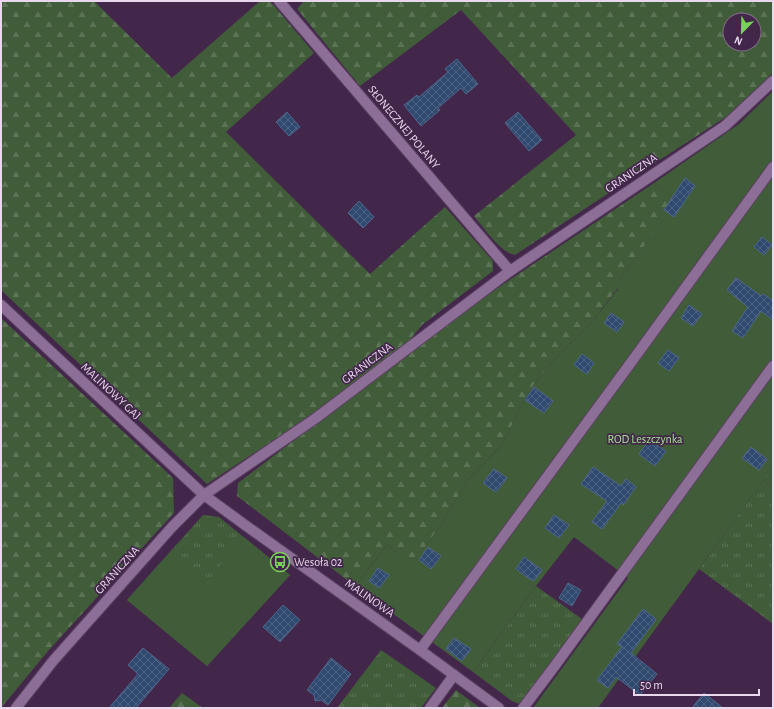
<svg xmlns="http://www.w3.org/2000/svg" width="774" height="709" font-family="'Alegreya Sans',sans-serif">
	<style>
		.grass { fill: url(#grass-tufts) }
		.forest { fill: url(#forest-firs); fill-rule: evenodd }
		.green { fill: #415c39 }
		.building { fill: url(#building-cross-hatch); stroke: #4d678e }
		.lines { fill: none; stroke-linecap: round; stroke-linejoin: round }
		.minor-casing { stroke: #5b4261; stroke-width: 12 }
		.minor { stroke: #8d6e96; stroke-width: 10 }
		.labels { text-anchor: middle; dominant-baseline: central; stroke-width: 3.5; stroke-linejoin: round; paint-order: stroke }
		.street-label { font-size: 12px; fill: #e8d7ed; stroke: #43274b }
		.park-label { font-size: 12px; fill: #a5e191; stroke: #43274b }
		.poi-label { font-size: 12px; fill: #e8d7ed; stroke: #43274b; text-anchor: start }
	</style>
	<defs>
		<pattern id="grass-tufts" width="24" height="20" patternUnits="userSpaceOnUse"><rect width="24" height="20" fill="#415c39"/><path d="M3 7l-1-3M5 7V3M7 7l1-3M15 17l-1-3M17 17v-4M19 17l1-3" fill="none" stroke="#5c7356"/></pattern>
		<pattern id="forest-firs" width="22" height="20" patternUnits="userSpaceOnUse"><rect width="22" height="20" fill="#415c39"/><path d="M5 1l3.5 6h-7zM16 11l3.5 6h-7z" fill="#5c7356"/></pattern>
		<pattern id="building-cross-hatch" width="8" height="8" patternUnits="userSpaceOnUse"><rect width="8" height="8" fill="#30496e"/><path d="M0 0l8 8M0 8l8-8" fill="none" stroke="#4e6283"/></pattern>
	</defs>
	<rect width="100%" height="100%" fill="#43274b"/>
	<g class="grass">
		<polygon points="763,480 773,488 773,624 699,569"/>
		<polygon points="203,515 219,517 290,575 207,666 127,600"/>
		<polygon points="536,586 582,619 525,699 519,704 512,701 473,672"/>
		<polygon points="381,650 436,688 421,708 337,708"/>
	</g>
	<g class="forest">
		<polygon points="1,1 94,1 172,78 260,1 270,1 314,53 226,132 370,274 445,207 493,261 493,271 422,325 404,347 332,402 207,484 1,290"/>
		<path d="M304 1H773V73L726 117 621 185 515 255C501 253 483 227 474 216L576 135 461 10 360 86 297 9ZM730 20H754V44H730Z"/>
		<polygon points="654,183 677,201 618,282 618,288 591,323 555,359 533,386 525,399 502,445 467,481 442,523 413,565 387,545 355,586 237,496 238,483 462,312"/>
		<polygon points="1,318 173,478 174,513 48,651 1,708"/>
		<polygon points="773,467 773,488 763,480"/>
		<polygon points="456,690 480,708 442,708"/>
		<polygon points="182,693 203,708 169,708"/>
	</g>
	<g class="green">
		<polygon points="773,91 773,467 598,708 533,708 628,578 574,537 536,586 473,672 355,586 387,545 413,564 442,523 467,481 502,445 525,399 533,386 555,359 591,323 618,289 618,282 676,201 654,183 739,124"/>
		<polygon points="244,537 290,575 207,666 127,600 169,553 205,584"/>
	</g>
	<g class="building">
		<polygon points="457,59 478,84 466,94 461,88 438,108 440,110 421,126 404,105 417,95 419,97 448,72 445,69"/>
		<polygon points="287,112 300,127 289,136 276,122"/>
		<polygon points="518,112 542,140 529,151 505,123"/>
		<polygon points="685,178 695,186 674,217 664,210"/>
		<polygon points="359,201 374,217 363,228 348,213"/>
		<polygon points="762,237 772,245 764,255 754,247"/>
		<polygon points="736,278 761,296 763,294 773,301 773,320 761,311 743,338 732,331 748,307 727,290"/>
		<polygon points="689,305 702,314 693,326 681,318"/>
		<polygon points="611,313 624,322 617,332 604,323"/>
		<polygon points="668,350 679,358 669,371 658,363"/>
		<polygon points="582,354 594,363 587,374 574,365"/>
		<polygon points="534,387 553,401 544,413 525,400"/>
		<polygon points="649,440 666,451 655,466 639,454"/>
		<polygon points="751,447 767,459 759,470 742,458"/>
		<polygon points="593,467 621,486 626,479 636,487 623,505 621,503 602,529 592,522 607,501 581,484"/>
		<polygon points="494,469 507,478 496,492 483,483"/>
		<polygon points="554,515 569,525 559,538 545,528"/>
		<polygon points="428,547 441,556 431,569 419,560"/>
		<polygon points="524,557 542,570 534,581 531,579 531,580 516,569"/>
		<polygon points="378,568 389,575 379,588 369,581"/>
		<polygon points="568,583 581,590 572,606 559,598"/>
		<polygon points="283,605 300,620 280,642 263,627"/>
		<polygon points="643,609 656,619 631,653 657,674 640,695 616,677 608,688 597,680 622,647 617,644 627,631"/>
		<polygon points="454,638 471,649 462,661 446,649"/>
		<polygon points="143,648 169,669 136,708 109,708 138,674 128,665"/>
		<polygon points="331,658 351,674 328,705 321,700 315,701 314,695 307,690"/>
		<polygon points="704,693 723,708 692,708"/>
	</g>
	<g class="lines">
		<defs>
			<g id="minor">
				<polyline points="279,1 510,271"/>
				<polyline points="1,305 204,495 245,525 420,650 499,708"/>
				<polyline points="420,650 627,368 773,167"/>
				<polyline points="16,708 53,661 172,527 204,495 316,418 510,271 725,126 773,81"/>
				<polyline points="430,708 454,675"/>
				<polyline points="523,708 554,667 773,366"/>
			</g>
		</defs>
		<use href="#minor" class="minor-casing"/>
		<use href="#minor" class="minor"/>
	</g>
	<defs>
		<symbol id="bus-ring" viewBox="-11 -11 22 22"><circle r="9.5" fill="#43274b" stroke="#78d158" stroke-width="1.5"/><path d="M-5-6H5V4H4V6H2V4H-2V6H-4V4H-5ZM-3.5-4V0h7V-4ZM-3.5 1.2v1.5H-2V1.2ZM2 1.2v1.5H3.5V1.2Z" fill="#78d158"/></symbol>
	</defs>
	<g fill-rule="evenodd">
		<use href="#bus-ring" x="269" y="551" width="22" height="22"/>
	</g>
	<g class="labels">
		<g class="street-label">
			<text transform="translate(404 127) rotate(50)">SŁONECZNEJ POLANY</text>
			<text transform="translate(631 173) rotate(-34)">GRANICZNA</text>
			<text transform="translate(367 363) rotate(-37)">GRANICZNA</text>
			<text transform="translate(111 391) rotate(43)">MALINOWY GAJ</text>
			<text transform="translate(117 570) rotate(-48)">GRANICZNA</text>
			<text transform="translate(370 598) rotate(35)">MALINOWA</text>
		</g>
		<g class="park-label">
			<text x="645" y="439">ROD Leszczynka</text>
		</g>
		<g class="poi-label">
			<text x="294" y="562">Wesoła 02</text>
		</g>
	</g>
	<rect width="774" height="709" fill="none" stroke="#e8d7ed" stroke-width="4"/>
	<g transform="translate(742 32) rotate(203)"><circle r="19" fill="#43274b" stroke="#856d8c"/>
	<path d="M0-3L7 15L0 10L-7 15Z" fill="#78d158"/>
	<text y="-6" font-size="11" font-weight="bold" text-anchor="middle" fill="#e8d7ed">N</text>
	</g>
	<path d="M634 689v6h125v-6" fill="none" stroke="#e8d7ed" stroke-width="2"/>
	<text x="640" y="689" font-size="12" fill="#e8d7ed" stroke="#43274b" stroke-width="3" paint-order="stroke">50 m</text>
</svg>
